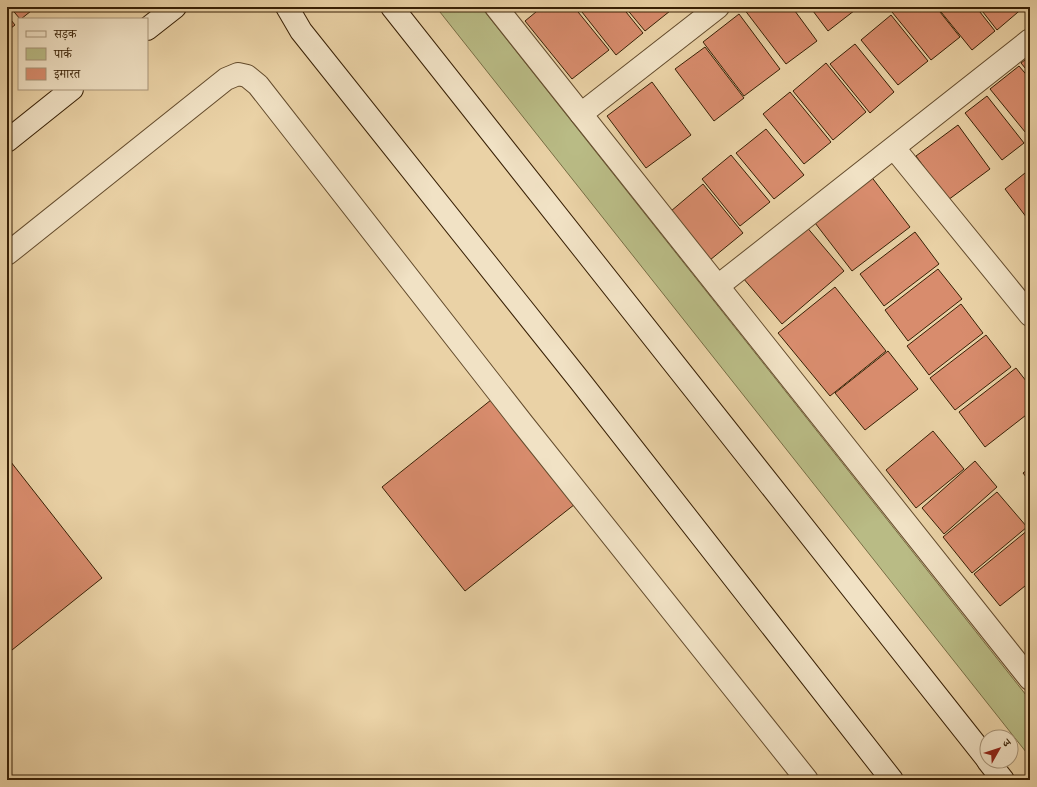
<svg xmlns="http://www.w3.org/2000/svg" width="1037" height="787" font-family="'Libre Bodoni','Noto Serif Devanagari',serif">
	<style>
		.green { fill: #b9bb85; stroke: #786e45 }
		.building { fill: #d88c6d; stroke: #382005 }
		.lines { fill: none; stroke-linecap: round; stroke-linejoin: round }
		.street-casing { stroke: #644c2d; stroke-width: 24 }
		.secondary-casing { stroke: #382005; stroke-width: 24 }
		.street { stroke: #f1e2c5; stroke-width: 22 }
		.secondary { stroke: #f1e2c5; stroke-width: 22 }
	</style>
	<rect width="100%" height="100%" fill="#ead2a6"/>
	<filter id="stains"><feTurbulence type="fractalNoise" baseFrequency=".005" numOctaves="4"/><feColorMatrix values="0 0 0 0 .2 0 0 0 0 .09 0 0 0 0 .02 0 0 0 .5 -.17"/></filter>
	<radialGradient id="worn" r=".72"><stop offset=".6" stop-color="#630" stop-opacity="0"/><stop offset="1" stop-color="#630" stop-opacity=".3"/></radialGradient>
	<polygon class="green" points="436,7 481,7 1011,676 1030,700 1030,757"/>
	<g class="building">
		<polygon points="10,7 36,7 21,19 20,19"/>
		<polygon points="542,7 574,7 609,50 572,79 525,21"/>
		<polygon points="578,7 622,7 643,33 616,55"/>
		<polygon points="625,7 675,7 645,31"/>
		<polygon points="746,7 792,7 817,41 786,64 744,9"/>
		<polygon points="810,7 859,7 828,31"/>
		<polygon points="899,7 936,7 960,37 931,60 892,12"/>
		<polygon points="937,7 976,7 995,31 972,50"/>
		<polygon points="979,7 1024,7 997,30"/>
		<polygon points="739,14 780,69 744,96 703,42"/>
		<polygon points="7,15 15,25 7,31"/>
		<polygon points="891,15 928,61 898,85 861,40"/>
		<polygon points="855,44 894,92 870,113 830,64"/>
		<polygon points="705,47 744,98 714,121 675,69"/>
		<polygon points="1030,56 1030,74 1021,63"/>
		<polygon points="826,63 866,112 833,140 793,91"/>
		<polygon points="1019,66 1030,79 1030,138 990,89"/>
		<polygon points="652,82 691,135 646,168 607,116"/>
		<polygon points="790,92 831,142 804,164 763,114"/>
		<polygon points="987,96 1024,143 1002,160 965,113"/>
		<polygon points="958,125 990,169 948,200 916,156"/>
		<polygon points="766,129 804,175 774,199 736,153"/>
		<polygon points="731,155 770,202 740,226 702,179"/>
		<polygon points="1030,169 1030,222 1005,189"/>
		<polygon points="870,175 910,227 852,271 812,219"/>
		<polygon points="703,184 743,233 710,260 671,211"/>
		<polygon points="805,225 844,271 782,324 743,278"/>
		<polygon points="915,232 939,264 884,306 860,274"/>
		<polygon points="938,269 962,299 908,341 885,310"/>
		<polygon points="835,287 886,351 830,396 778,333"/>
		<polygon points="961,304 983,333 929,375 907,346"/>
		<polygon points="986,335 1011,367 955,410 930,378"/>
		<polygon points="888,351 918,389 865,430 835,393"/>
		<polygon points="1016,368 1030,386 1030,412 985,447 959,412"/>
		<polygon points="506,388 589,493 465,591 382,487"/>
		<polygon points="933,431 964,469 916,508 886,470"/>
		<polygon points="7,457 102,578 7,654"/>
		<polygon points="975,461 997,487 944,534 922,508"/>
		<polygon points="1030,468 1030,482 1023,473"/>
		<polygon points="997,492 1027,527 972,573 943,537"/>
		<polygon points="1028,530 1030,532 1030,582 1000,606 974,574"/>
	</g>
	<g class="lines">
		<defs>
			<g id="street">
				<polyline points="496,7 1030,679"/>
				<polyline points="581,114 718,7"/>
				<polyline points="894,148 1030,315"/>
				<polyline points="7,254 226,79 238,74 247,76 258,85 523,424 807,780"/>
				<polyline points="718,286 1030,40"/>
			</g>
			<g id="secondary">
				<polyline points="287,7 301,31 580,381 892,780"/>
				<polyline points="392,7 987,759"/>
				<polyline points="147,29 175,7"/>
				<polyline points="7,141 72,89"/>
				<polyline points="988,761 1003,780"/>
			</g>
		</defs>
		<use href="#street" class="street-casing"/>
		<use href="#secondary" class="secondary-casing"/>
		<use href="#street" class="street"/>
		<use href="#secondary" class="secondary"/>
	</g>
	<rect width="1037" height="787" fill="none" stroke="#ead2a6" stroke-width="24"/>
	<rect x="8" y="8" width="1021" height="771" fill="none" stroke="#382005" stroke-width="2"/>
	<rect x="12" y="12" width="1013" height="763" fill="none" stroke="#382005"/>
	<rect x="18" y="18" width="130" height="72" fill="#f1e2c5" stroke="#a79478"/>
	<rect x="26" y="31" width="20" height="6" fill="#f1e2c5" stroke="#a79478"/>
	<text x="54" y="38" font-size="12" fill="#382005">सड़क</text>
	<rect x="26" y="48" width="20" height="12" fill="#b9bb85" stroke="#a79478"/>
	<text x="54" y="58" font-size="12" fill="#382005">पार्क</text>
	<rect x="26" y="68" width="20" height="12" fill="#d88c6d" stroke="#a79478"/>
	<text x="54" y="78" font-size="12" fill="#382005">इमारत</text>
	<g transform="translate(999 749) rotate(51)"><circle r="19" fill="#f1e2c5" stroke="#a79478"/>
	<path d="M0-3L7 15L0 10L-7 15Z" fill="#8f2418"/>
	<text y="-6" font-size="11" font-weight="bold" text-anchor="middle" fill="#382005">उ</text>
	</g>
	<rect width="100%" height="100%" filter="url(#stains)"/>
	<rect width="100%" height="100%" fill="url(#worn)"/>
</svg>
